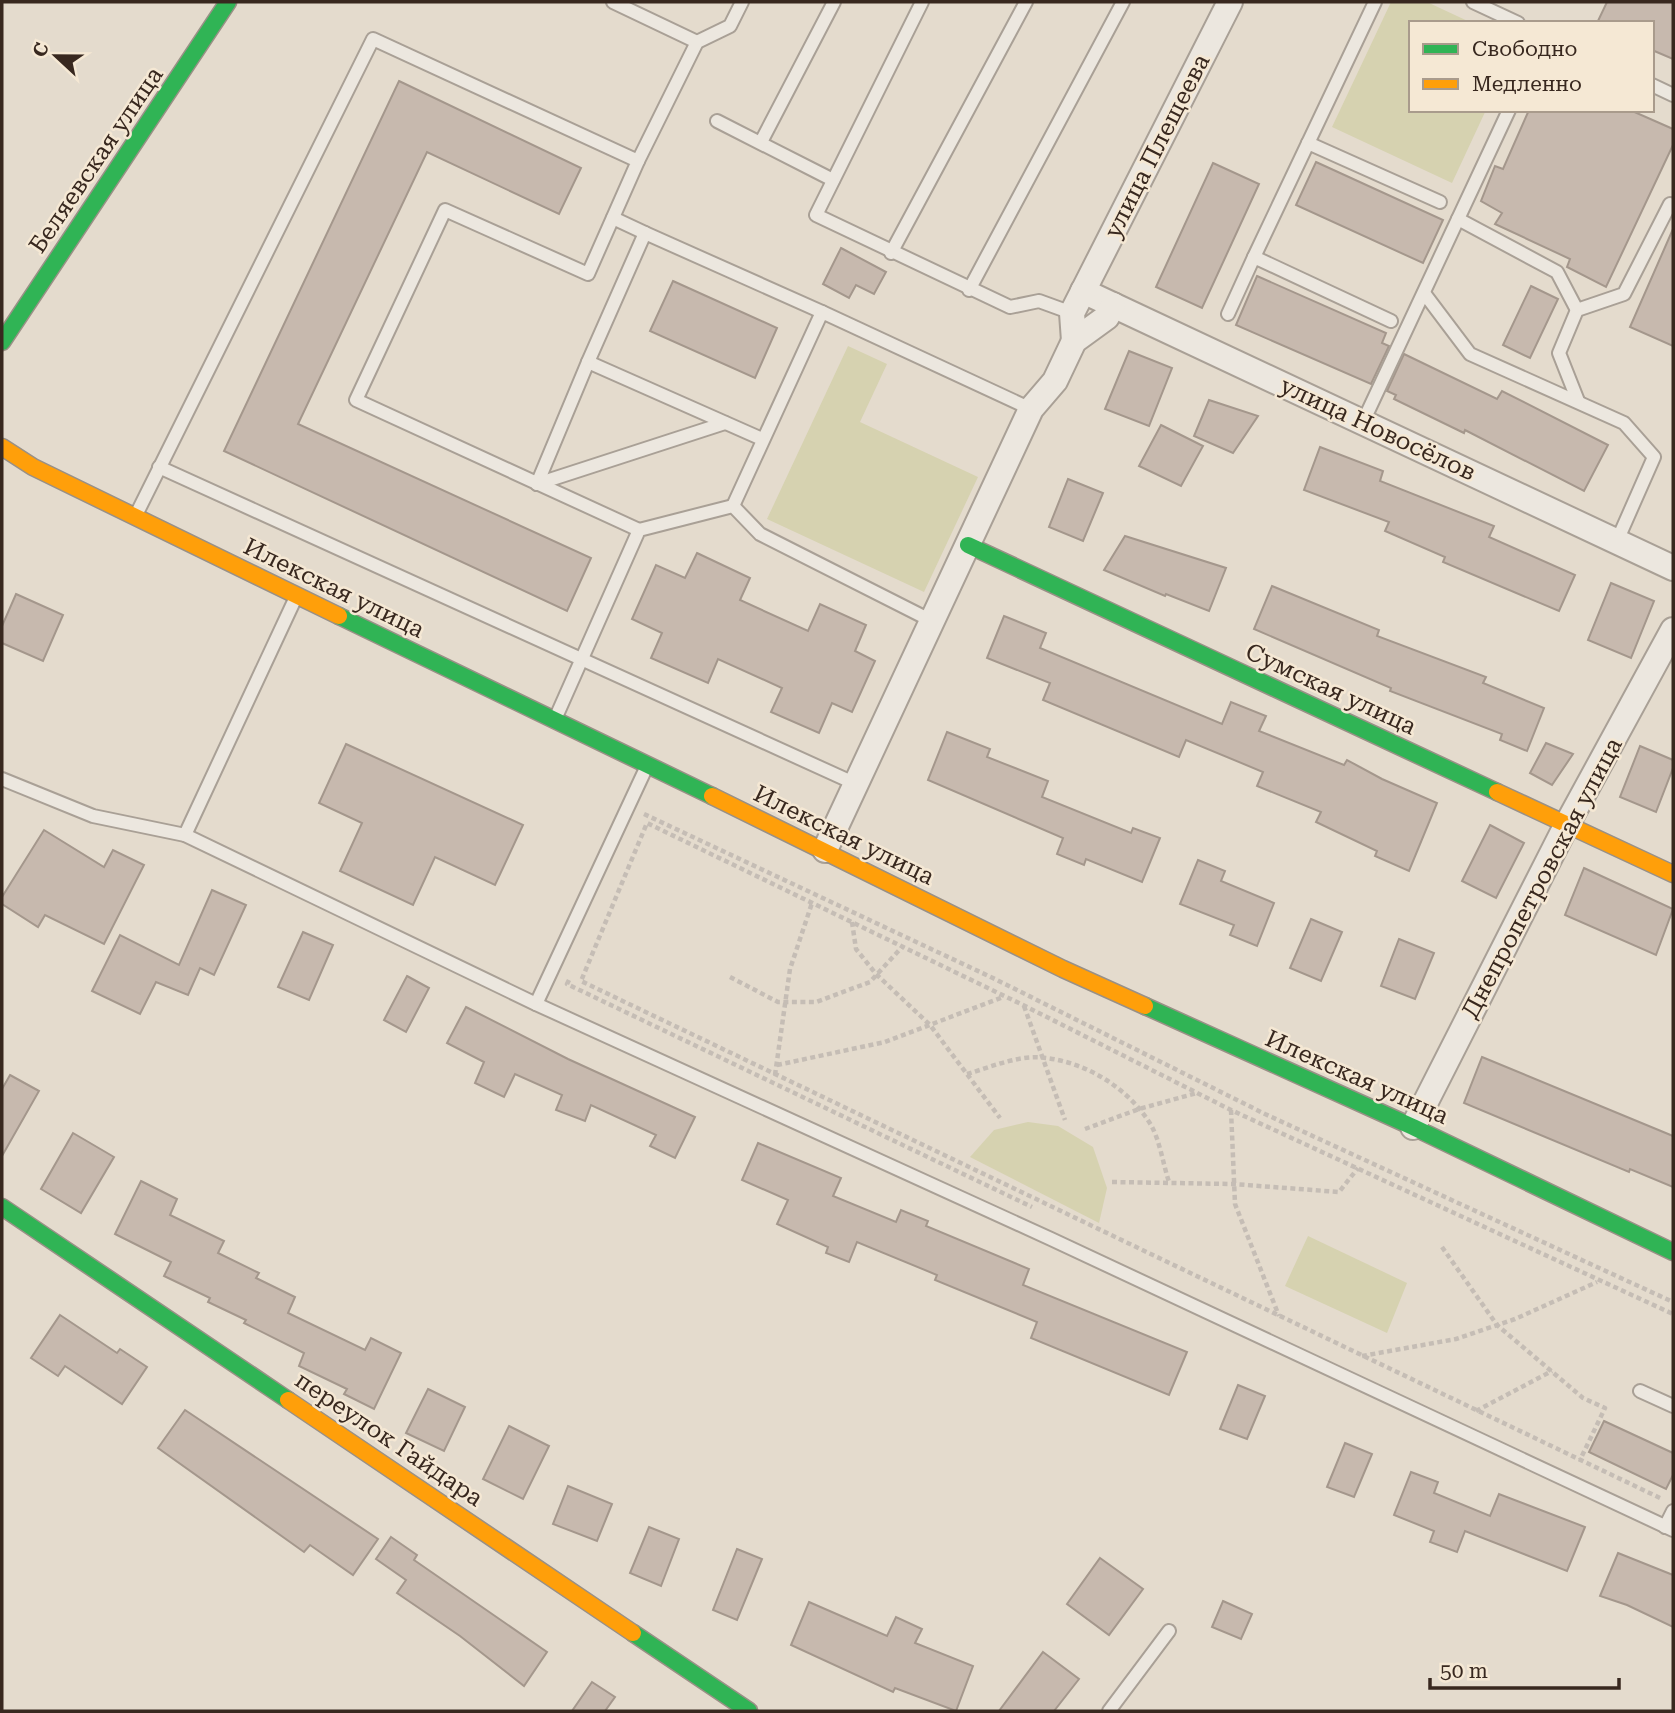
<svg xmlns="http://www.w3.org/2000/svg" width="1675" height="1713" font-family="'Roboto Serif',serif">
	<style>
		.green { fill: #d6d2b0 }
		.building { fill: #c7b9ae; stroke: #a4978c; stroke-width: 2 }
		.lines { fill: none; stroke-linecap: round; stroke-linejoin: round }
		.lane-casing { stroke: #a9a096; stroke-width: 16 }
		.street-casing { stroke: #a9a096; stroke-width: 28 }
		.fast-casing { stroke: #999086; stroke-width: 19 }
		.slow-casing { stroke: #999086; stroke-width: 19 }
		.path { stroke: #c5bdb5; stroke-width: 4.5; stroke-dasharray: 5 3.5; stroke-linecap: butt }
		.lane { stroke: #ece7df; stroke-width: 12 }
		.street { stroke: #ece7df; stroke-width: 24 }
		.fast { stroke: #30b455; stroke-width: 16 }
		.slow { stroke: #ff9f0a; stroke-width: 16 }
		.labels { text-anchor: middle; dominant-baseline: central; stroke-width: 5; stroke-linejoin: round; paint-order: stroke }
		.street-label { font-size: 24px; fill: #38281f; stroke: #f5e8d4 }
	</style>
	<rect width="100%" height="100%" fill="#e4dbcd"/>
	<g class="green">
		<polygon points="1391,2 1427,2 1472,23 1411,23 1411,110 1486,110 1452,183 1332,127"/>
		<polygon points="848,346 887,364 860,422 978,477 924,592 767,519"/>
		<polygon points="1028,1122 1058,1126 1093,1147 1107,1188 1099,1223 970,1157 994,1130"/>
		<polygon points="1308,1236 1407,1283 1387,1333 1285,1286"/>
	</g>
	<g class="building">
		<polygon points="1607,2 1673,2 1673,59 1652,50 1652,23 1597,23"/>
		<polygon points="399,81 581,168 559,214 427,152 298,424 591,558 567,611 224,451"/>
		<polygon points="1529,110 1630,110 1673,129 1673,145 1606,287 1567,267 1570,259 1495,224 1502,213 1481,201 1495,166 1503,169"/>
		<polygon points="1316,162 1443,220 1423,263 1296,205"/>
		<polygon points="1213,163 1259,184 1202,308 1156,287"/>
		<polygon points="1673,229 1673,346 1630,327"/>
		<polygon points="841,248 886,272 874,294 856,285 849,298 823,284"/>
		<polygon points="1257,276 1386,333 1382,343 1389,346 1371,384 1236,325"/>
		<polygon points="673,281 777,328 755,378 650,331"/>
		<polygon points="1531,286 1558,299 1530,358 1503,345"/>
		<polygon points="1129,351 1172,368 1149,426 1105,409"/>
		<polygon points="1404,354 1497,399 1502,391 1608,445 1584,491 1465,430 1464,433 1394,399 1396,395 1387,391"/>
		<polygon points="1209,400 1258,416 1233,453 1194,436"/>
		<polygon points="1161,425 1203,446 1181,486 1139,466"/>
		<polygon points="1320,447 1383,471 1380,481 1494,526 1489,537 1575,575 1559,611 1443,562 1445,557 1385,531 1389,522 1304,490"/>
		<polygon points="1068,479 1103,493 1083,541 1049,527"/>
		<polygon points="1125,536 1226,568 1209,611 1166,594 1165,596 1104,570"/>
		<polygon points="697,553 750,578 740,600 808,631 820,604 866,625 855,651 875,661 852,712 832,703 819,733 771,712 782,688 718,659 708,683 651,658 662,633 632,619 656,565 685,578"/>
		<polygon points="1611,583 1654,601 1631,658 1588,640"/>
		<polygon points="1272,586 1379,630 1377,636 1486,677 1483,683 1544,708 1527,751 1500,740 1502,734 1390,691 1391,688 1254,629"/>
		<polygon points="16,594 63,615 43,661 2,643 2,626"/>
		<polygon points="1004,616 1046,633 1040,648 1222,724 1231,702 1266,716 1259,731 1344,765 1347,760 1382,779 1437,803 1409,871 1375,856 1377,851 1316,822 1321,812 1257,786 1263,772 1186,740 1179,757 1043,700 1050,683 987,658"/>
		<polygon points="947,732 990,749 987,757 1048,781 1042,797 1131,833 1133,828 1160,838 1142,882 1086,859 1084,865 1057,854 1063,838 928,780"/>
		<polygon points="1546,743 1573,754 1552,785 1530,773"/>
		<polygon points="346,744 523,825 495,885 435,857 413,905 340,871 362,823 319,803"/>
		<polygon points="1640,746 1673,760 1673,768 1656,812 1620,797"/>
		<polygon points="1490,825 1524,843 1496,898 1462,881"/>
		<polygon points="44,830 104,867 113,850 144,865 104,944 45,915 38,927 2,904 2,897"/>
		<polygon points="1198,860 1225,871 1221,881 1274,903 1257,946 1230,935 1234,925 1180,904"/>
		<polygon points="1584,868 1673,909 1656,955 1565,915"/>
		<polygon points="212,890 246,905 214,975 200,968 188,995 156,982 140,1014 92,991 120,935 179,965"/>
		<polygon points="1311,919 1342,932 1321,981 1290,968"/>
		<polygon points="303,932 333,945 309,1000 278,987"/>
		<polygon points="1399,939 1434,953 1415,999 1381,986"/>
		<polygon points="407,976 429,988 406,1032 384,1020"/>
		<polygon points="466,1007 568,1059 695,1117 675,1158 650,1146 656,1135 591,1105 585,1121 556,1110 562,1095 515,1074 504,1097 475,1083 484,1062 447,1043"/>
		<polygon points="1482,1057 1673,1136 1673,1187 1630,1169 1629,1172 1464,1103"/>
		<polygon points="10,1075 39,1091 2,1156 2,1089"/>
		<polygon points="73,1133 114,1157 81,1213 41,1189"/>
		<polygon points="758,1143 841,1178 833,1196 896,1222 901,1210 928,1221 926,1226 1029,1269 1023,1285 1187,1352 1169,1395 1031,1338 1037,1322 935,1280 937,1275 857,1242 849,1262 826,1253 828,1247 777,1224 788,1200 742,1180"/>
		<polygon points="141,1181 177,1199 170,1215 224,1241 218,1253 259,1273 256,1278 295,1297 288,1313 365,1350 371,1338 401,1353 374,1409 344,1394 347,1389 299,1366 304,1353 244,1323 246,1320 208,1302 210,1298 164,1276 171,1262 115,1234"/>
		<polygon points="60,1315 117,1353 120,1349 147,1367 122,1404 65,1366 58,1376 31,1358"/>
		<polygon points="1238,1385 1265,1396 1247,1439 1220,1429"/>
		<polygon points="428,1389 465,1407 444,1451 406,1433"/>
		<polygon points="185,1410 378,1539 353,1575 310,1545 304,1552 158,1448"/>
		<polygon points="1604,1421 1673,1453 1673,1475 1666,1489 1589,1452"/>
		<polygon points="509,1426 549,1446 523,1499 483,1479"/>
		<polygon points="1345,1443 1372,1454 1354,1497 1327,1487"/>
		<polygon points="1411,1472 1438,1482 1434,1493 1490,1516 1499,1494 1585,1527 1567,1571 1465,1531 1457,1552 1430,1542 1434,1531 1394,1515"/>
		<polygon points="568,1486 612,1504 597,1541 553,1524"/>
		<polygon points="649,1527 679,1539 661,1586 630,1573"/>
		<polygon points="391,1537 417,1555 414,1560 547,1652 524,1686 460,1636 397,1593 406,1580 376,1559"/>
		<polygon points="737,1549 762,1559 737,1620 713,1610"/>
		<polygon points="1618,1553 1673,1575 1673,1627 1627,1605 1600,1596"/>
		<polygon points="1100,1558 1143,1589 1109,1635 1067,1604"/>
		<polygon points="1223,1601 1252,1614 1241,1639 1212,1627"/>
		<polygon points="809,1602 887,1636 896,1617 922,1629 915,1643 973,1666 956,1711 895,1688 893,1692 791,1645"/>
		<polygon points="1043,1652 1079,1679 1054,1711 999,1711"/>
		<polygon points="592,1682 615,1697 605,1711 572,1711"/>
	</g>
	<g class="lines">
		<defs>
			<g id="lane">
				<polyline points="613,2 697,42"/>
				<polyline points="922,2 816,215 1010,307 1039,301 1072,313"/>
				<polyline points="1473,2 1518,23"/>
				<polyline points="1652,85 1673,95"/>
				<polyline points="717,121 833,180"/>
				<polyline points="761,142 834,2"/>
				<polyline points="1308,143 1440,202"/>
				<polyline points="638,161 697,42 730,26 742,2"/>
				<polyline points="613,218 645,233"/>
				<polyline points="1458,219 1557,272 1577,310"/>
				<polyline points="891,253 1026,2"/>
				<polyline points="1254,257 1375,2"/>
				<polyline points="969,290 1123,2"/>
				<polyline points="1424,293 1470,354 1624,423 1654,457 1617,541"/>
				<polyline points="1228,314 1254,257 1391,321"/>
				<polyline points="1578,401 1559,353 1577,310 1624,294 1670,204 1673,206"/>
				<polyline points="1363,422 1509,110"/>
				<polyline points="762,439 588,362 645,233 822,312"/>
				<polyline points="159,467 856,784"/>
				<polyline points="537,484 725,423"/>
				<polyline points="537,484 588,362"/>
				<polyline points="733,506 822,312 1031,409"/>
				<polyline points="136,515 373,39 638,161 588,274 445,210 356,400 639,530"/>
				<polyline points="556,717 639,530 733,506 760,534 932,621"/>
				<polyline points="2,779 93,816 185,835 536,1004 1051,1239 1673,1530"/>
				<polyline points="185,835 296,597"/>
				<polyline points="536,1004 647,766"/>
				<polyline points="1640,1391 1673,1406"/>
				<polyline points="1665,1527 1673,1511"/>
				<polyline points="1109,1711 1169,1631"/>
			</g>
			<g id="street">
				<polyline points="1083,291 1673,568"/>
				<polyline points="1074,341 1072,313 1230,2"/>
				<polyline points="825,850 1031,409 1055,381 1074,341 1107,317 1113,305"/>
				<polyline points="1413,1127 1566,826 1673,630"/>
			</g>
			<g id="fast">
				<polyline points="2,342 228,2"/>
				<polyline points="968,545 1497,792"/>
				<polyline points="339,616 712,796"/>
				<polyline points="1145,1006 1413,1127 1673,1252"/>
				<polyline points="2,1207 288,1400"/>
				<polyline points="633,1633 749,1711"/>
			</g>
			<g id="slow">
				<polyline points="2,447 33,467 339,616"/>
				<polyline points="1497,792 1673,874"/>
				<polyline points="712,796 1063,969 1145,1006"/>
				<polyline points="288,1400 633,1633"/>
			</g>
		</defs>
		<use href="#lane" class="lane-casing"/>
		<use href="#street" class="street-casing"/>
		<use href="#fast" class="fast-casing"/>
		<use href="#slow" class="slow-casing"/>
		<g class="path">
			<polyline points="644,814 995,979 1265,1114 1673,1302"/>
			<polyline points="852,922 856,949 876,974 930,1025 1000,1118"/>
			<polyline points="730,977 778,1002 816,1002 870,982 903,946"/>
			<polyline points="569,980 567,984 1032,1207"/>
			<polyline points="1024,1006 1065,1120"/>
			<polyline points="777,1065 885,1042 1003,997"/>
			<path d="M967 1074C991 1067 1020 1054 1046 1058 1088 1063 1129 1089 1151 1125 1160 1141 1163 1164 1169 1182"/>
			<polyline points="775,1075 790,969 812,903"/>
			<polyline points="1231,1110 1235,1204 1279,1316"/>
			<polyline points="1085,1129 1139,1109 1197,1093"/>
			<polyline points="1112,1182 1233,1184 1339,1192 1358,1168"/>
			<polyline points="1442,1247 1497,1325 1583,1398 1605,1408 1580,1460"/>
			<polyline points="1362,1356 1456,1339 1515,1319 1597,1282"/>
			<polyline points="1476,1411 1552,1371"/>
			<polyline points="1660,1498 581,981 647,823 1023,1005 1231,1110 1673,1314"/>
		</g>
		<use href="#lane" class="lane"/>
		<use href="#street" class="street"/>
		<use href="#fast" class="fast"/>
		<use href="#slow" class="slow"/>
	</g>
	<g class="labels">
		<g class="street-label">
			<text transform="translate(1157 146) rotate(-63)">улица Плещеева</text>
			<text transform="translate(96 160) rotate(-56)">Беляевская улица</text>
			<text transform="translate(1378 429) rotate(25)">улица Новосёлов</text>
			<text transform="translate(334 588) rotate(26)">Илекская улица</text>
			<text transform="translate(1331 689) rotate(25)">Сумская улица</text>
			<text transform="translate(844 835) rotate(26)">Илекская улица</text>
			<text transform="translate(1542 878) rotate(-62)">Днепропетровская улица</text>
			<text transform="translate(1357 1077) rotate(24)">Илекская улица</text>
			<text transform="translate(389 1439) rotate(34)">переулок Гайдара</text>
		</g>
	</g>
	<rect width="1675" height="1713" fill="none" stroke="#38281f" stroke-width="7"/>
	<rect x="1409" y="21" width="245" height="91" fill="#f5e8d4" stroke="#a99b8c" stroke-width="2"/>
	<rect x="1423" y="44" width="35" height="10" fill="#30b455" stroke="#a99b8c" stroke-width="2"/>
	<text x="1472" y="56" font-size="21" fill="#38281f">Свободно</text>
	<rect x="1423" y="79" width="35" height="10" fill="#ff9f0a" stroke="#a99b8c" stroke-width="2"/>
	<text x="1472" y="91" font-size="21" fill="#38281f">Медленно</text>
	<g transform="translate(56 56) rotate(292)" stroke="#f5e8d4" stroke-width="5" paint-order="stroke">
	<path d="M0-5L12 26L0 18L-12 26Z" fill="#38281f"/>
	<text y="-10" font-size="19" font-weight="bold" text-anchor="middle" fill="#38281f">С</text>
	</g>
	<path d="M1430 1678v10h189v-10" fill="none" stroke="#38281f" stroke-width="3.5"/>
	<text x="1440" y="1678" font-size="21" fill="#38281f" stroke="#f5e8d4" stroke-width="5" paint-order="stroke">50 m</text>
</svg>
